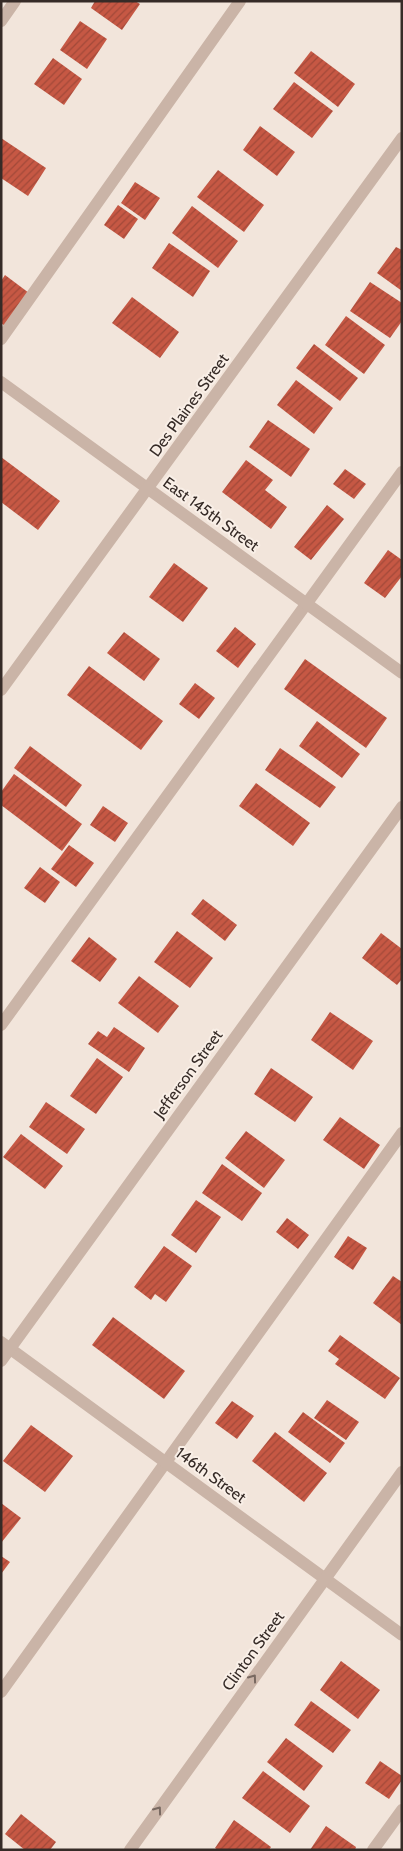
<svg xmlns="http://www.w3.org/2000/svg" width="403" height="1851" font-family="Cabin,sans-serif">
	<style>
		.building { fill: url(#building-hatch) }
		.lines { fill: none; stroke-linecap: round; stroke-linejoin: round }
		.service { stroke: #cab4a7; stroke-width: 12 }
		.minor { stroke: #cab4a7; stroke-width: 12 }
		.oneway { stroke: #796961 }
		.labels { text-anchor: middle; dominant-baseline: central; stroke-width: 4; stroke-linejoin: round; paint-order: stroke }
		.street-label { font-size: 16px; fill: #362b27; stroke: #f9efe7 }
	</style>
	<defs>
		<pattern id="building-hatch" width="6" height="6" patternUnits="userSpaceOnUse" patternTransform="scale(1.25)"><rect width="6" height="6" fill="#c65844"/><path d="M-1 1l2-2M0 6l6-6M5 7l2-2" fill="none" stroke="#a24939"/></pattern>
	</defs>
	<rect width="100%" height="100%" fill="#f2e5db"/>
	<g class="building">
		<polygon points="95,1 135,1 140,4 122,30 91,8"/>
		<polygon points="80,21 107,39 87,69 60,50"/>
		<polygon points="311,51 355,84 338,107 294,73"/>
		<polygon points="53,58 82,79 64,105 34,84"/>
		<polygon points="294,82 333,111 312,138 273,109"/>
		<polygon points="260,126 295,152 277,176 243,150"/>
		<polygon points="1,138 46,168 28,196 1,178"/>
		<polygon points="218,170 264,205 244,232 197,197"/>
		<polygon points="135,182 160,198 145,220 121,203"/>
		<polygon points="118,205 138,219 124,239 104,225"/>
		<polygon points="192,206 238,241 218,268 172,233"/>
		<polygon points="169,243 210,271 193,297 152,268"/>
		<polygon points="396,247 402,250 402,291 377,273"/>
		<polygon points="5,275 29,293 5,326 1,323 1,281"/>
		<polygon points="370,282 402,303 402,321 390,338 350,311"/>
		<polygon points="132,297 179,332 160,358 112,323"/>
		<polygon points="346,316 385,345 364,374 325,345"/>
		<polygon points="314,344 358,378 340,401 296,368"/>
		<polygon points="296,380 333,408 314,434 277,405"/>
		<polygon points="268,420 310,449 291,477 249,447"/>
		<polygon points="1,457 60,501 38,530 1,502"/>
		<polygon points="246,460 273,480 265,490 287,507 271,529 222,492"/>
		<polygon points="345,469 366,484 354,499 333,484"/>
		<polygon points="327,505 344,519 311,560 294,547"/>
		<polygon points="388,550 402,560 402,576 385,598 364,583"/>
		<polygon points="174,563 208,588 183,622 149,597"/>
		<polygon points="235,627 256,644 238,668 216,651"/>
		<polygon points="124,632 160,659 144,681 107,653"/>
		<polygon points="305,659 387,718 366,748 284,689"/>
		<polygon points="89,666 163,721 141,750 67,695"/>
		<polygon points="195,683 215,698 199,719 179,704"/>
		<polygon points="317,721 360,754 342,778 299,746"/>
		<polygon points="30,746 82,785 66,807 14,768"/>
		<polygon points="280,748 336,787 320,808 265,770"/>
		<polygon points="14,774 82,824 62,851 1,805 1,792"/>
		<polygon points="256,783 310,823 293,846 239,806"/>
		<polygon points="103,806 128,823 115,842 90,825"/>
		<polygon points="69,845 94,863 76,887 51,869"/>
		<polygon points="40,867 60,882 45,903 24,888"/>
		<polygon points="203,899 237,925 225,941 191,914"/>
		<polygon points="177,931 213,958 190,988 154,962"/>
		<polygon points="381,933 402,949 402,979 397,985 362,958"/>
		<polygon points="89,937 117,959 100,982 71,961"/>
		<polygon points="139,976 179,1006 158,1033 118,1003"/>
		<polygon points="330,1012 373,1041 353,1070 311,1040"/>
		<polygon points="114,1027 145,1048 129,1072 88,1044 98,1031 107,1037"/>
		<polygon points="97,1058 123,1077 96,1114 70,1096"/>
		<polygon points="271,1068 313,1097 295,1122 254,1094"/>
		<polygon points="46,1102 85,1129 67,1154 29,1127"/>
		<polygon points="340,1117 380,1145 364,1169 323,1140"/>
		<polygon points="246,1131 285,1160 264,1188 225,1158"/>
		<polygon points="21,1134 63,1166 45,1189 3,1157"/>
		<polygon points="222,1164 262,1193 242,1221 202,1193"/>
		<polygon points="196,1200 221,1217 196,1253 171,1235"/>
		<polygon points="287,1218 309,1235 298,1249 276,1232"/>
		<polygon points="348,1236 367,1248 353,1270 334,1257"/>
		<polygon points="164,1246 192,1266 166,1302 155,1294 151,1300 134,1287"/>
		<polygon points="393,1276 402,1282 402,1325 373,1303"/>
		<polygon points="113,1317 185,1371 164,1399 92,1345"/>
		<polygon points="340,1335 400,1378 385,1399 335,1364 339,1359 328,1351"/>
		<polygon points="327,1400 359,1422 346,1440 314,1418"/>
		<polygon points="232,1401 254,1416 237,1439 215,1423"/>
		<polygon points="303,1412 345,1443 330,1463 288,1432"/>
		<polygon points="31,1425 73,1456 45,1492 3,1461"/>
		<polygon points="275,1432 327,1473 304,1502 252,1461"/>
		<polygon points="1,1503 21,1518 1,1543"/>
		<polygon points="1,1556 10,1562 1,1574"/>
		<polygon points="341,1661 380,1690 358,1719 320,1690"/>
		<polygon points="311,1701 351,1730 333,1753 294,1725"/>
		<polygon points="286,1738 323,1766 304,1791 267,1762"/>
		<polygon points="380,1761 402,1776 402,1780 389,1799 365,1783"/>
		<polygon points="263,1771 310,1806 290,1833 242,1798"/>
		<polygon points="21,1814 56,1842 50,1850 25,1850 5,1834"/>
		<polygon points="234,1820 271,1847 269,1850 218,1850 215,1848"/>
		<polygon points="326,1826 356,1847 355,1850 310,1850"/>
	</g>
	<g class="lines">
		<g class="service">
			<polyline points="1,339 240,1"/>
			<polyline points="1,1025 402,472"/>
			<polyline points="1,1692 402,1133"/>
			<polyline points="373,1850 402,1810"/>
		</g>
		<g class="minor">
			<polyline points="1,21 15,1"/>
			<polyline points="1,382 402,673"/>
			<polyline points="1,690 402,138"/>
			<polyline points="1,1342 402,1635"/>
			<polyline points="1,1361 402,807"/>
			<polyline points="130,1850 402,1472"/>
		</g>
	</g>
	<defs><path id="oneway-chevron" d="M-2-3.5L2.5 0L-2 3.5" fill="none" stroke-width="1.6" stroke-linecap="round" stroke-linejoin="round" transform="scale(1.25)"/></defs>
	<g class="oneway">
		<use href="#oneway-chevron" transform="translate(253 1678) rotate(-54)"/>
		<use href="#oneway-chevron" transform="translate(158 1810) rotate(-54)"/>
	</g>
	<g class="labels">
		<g class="street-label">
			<text transform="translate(189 405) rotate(-54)">Des Plaines Street</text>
			<text transform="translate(211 514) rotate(36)">East 145th Street</text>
			<text transform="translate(188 1074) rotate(-54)">Jefferson Street</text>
			<text transform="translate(211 1475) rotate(36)">146th Street</text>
			<text transform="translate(253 1651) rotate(-54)">Clinton Street</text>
		</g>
	</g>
	<rect width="403" height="1851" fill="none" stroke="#362b27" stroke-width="5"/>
</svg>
